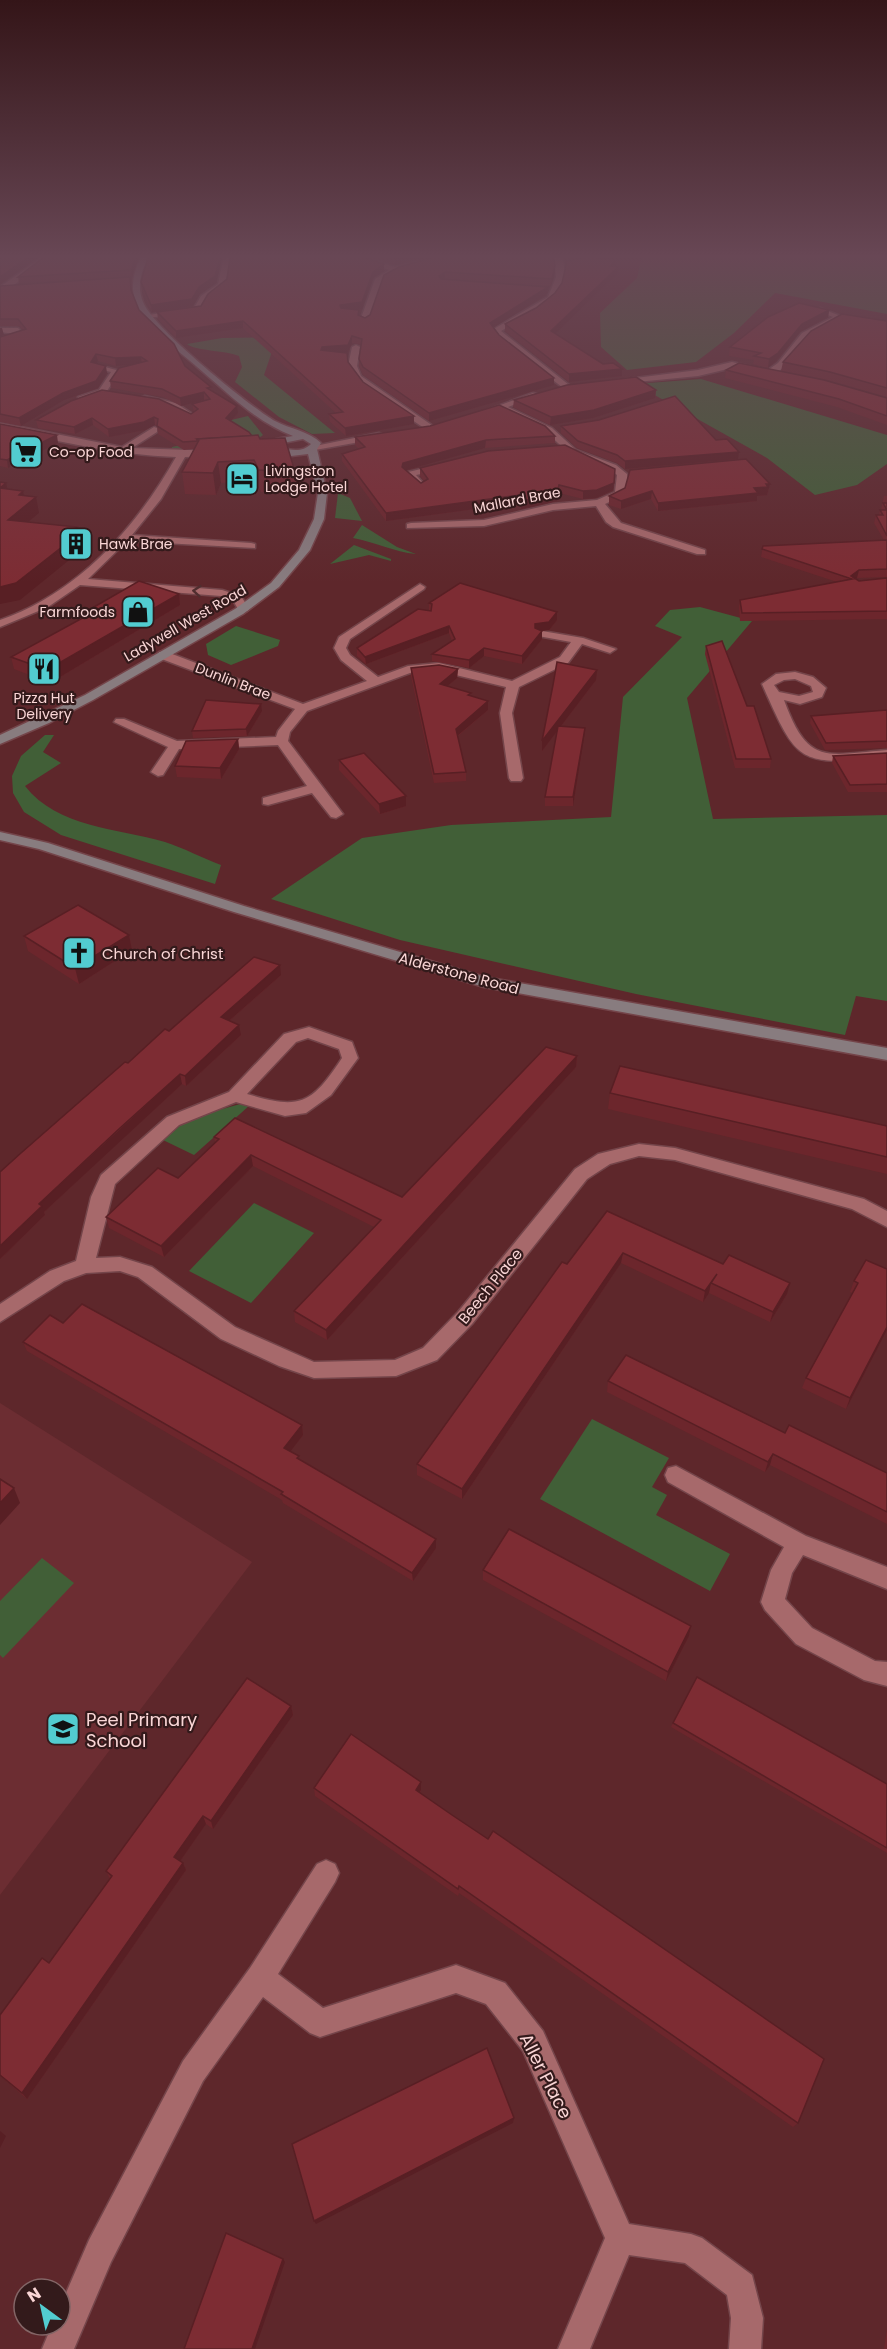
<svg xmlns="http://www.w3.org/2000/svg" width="887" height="2349" font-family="Poppins,sans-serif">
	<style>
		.built { fill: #6c2d32 }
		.green { fill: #415f37 }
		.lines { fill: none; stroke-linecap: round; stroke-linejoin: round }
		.street-casing { stroke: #74454a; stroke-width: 3 }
		.secondary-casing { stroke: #74454a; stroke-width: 3 }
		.street { fill: #a7696b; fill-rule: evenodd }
		.secondary { fill: #887c7f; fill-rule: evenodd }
		.wall { fill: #6c262c }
		.shaded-wall { fill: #581f24 }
		.building { fill: #7d2c33; stroke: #581f24; stroke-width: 1.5 }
		.oneway { stroke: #502e2f }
		.labels { text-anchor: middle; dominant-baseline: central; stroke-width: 4.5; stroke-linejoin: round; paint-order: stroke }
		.far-poi-label { font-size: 14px; fill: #fad6d6; stroke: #331a1b; text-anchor: start }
		.far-street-label { font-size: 14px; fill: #fad6d6; stroke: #331a1b }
		.poi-label { font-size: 15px; fill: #fad6d6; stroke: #331a1b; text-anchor: start }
		.street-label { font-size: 15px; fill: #fad6d6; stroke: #331a1b }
		.near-poi-label { font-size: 18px; fill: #fad6d6; stroke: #331a1b; text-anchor: start }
		.near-street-label { font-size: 18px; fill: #fad6d6; stroke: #331a1b }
	</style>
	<rect width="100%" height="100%" fill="#5e272b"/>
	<polygon class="built" points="0,1403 252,1562 0,1895"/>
	<g class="green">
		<polygon points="642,254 810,254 822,259 813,254 887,254 887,314 775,293 734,333 696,362 627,370 601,347 600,313 637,278"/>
		<path d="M277 337 264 375 335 433 312 434 279 417 235 382 242 367 239 356C224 350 195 351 187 344L222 338Z"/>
		<polygon points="701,379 887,435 887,464 857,485 815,495 767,458 635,384"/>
		<path d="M248 416 263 435C243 450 196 450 171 450L172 447 228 435 227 421Z"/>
		<polygon points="338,493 350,498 362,521 335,518"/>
		<path d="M362 525 397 547 416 554C394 552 375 542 353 538Z"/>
		<polygon points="354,545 391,559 391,561 369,555 330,564"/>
		<polygon points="700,607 752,621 687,698 713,819 887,815 887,1001 856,996 845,1035 636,994 400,940 271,899 362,838 451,825 611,817 623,697 682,637 655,626 670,610"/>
		<polygon points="236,626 280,640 278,646 231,665 208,655 206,644"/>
		<path d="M45 735H54L43 752 61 763 25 786C58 828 117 828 165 842 184 848 202 858 221 865L215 884 61 835 24 812 13 793 12 776 21 756Z"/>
		<polygon points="244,1103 250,1105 194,1155 163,1140 186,1119"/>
		<polygon points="254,1203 314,1233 251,1303 189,1271"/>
		<polygon points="592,1419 669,1458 652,1487 667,1495 656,1515 730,1554 710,1591 540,1499"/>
		<polygon points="42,1558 74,1583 3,1658 0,1655 0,1601"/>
	</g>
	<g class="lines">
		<defs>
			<g id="street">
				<polygon points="46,254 54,254 6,291 0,291 0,287"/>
				<polygon points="235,254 245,254 229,263 225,285 207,299 200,312 146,318 142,316 194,308 201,296 218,284 223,260"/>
				<polygon points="344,254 353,254 395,267 417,262 421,264 397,271 382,280 368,321 364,323 360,321 375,279 389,270"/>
				<path d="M554 254 561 255C578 299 530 314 501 331L569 385 566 390 500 340 492 330 548 297 556 277Z"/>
				<path d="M820 308 843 317C832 326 815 329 806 339 796 350 785 375 768 374V370L778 363 802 333 833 317 820 312Z"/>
				<polygon points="0,328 18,328 25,335 0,343 0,338 15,334 0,332"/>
				<polygon points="356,345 360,347 357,366 361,376 433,426 433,430 427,430 359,384 348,366 352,347"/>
				<polygon points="732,362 762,369 758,372 732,368 698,376 616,384 612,381 698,370"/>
				<polygon points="94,364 120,371 105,394 78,401 78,397 99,390 111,372 94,368"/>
				<polygon points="533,393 540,395 508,407 552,428 576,450 616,465 627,474 628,481 622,496 605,504 621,523 705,550 705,554 697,554 613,527 606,522 596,506 553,510 484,526 407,528 407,524 411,523 484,520 553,504 597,500 615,492 617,475 610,469 570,454 546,432 500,410 480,417 476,414"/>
				<polygon points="145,396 176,403 197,417 190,419 170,407 142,401 142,397"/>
				<path d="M0 423 122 447 154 427 157 428V432L132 448 217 451V455L214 456 185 457 161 499 132 535 251 543 255 544V548L127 541 88 579 222 590 241 596 249 609 247 611H239L233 600 221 596 80 585 48 607 0 627V620C78 593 136 528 176 457 116 455 58 441 0 429Z"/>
				<polygon points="379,433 382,434 382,438 315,450 310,447"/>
				<polygon points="442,464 447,467 445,469 416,475 426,486 421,489 404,473"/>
				<polygon points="420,584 425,587 424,589 350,639 346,648 350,655 378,677 408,666 439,663 512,681 560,657 571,642 538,636 536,634 542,631 583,638 616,649 610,653 582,644 568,663 519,687 512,713 523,778 521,781 511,781 509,778 500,713 506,687 439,671 410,673 307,711 290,732 288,741 343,814 336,818 331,817 312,793 268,805 263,804 263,798 307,786 278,745 179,749 163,775 158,776 151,772 168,747 114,722 116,719 124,719 177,741 276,737 278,731 295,709 159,658 159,652 167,652 303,704 367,681 341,660 334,648 339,637"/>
				<path d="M795 672 813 677 826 688 822 697 800 704 784 700C808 766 825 755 887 750V758C798 765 798 765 762 684L776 674ZM795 679 811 686 813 692 799 696 779 692 774 685 784 680Z"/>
				<path d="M309 1027 352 1042 358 1058 331 1095 306 1113 285 1116 236 1102 179 1125 115 1184 96 1258 120 1257 152 1267 235 1327 314 1362 395 1360 423 1348 458 1312 575 1169 598 1154 639 1144 675 1148 864 1199 887 1211V1227L852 1209 675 1160 639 1156 610 1164 587 1179 472 1324 437 1360 396 1376 314 1378 279 1366 221 1339 138 1277 120 1271 86 1273 64 1281 0 1322V1304L50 1271 76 1261 91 1197 101 1175 167 1117 229 1092 284 1034ZM308 1038 339 1049 342 1058C311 1105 300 1110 247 1094L296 1042Z"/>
				<polygon points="676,1466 806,1536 887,1567 887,1589 803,1555 792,1573 785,1599 812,1628 875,1661 887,1662 887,1686 864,1680 796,1644 765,1610 761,1602 771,1570 784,1547 668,1482 665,1475 668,1468"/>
				<polygon points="326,1860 335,1864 339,1873 335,1882 278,1974 323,2008 456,1965 505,1983 543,2031 629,2224 691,2234 702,2238 752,2275 763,2318 761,2349 729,2349 731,2318 727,2295 685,2263 629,2255 590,2349 558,2349 605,2238 523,2051 486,2004 456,1993 320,2037 310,2033 263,1997 203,2081 111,2262 74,2349 42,2349 52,2325 60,2325 60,2307 89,2240 183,2061 250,1968 317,1864"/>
			</g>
			<g id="secondary">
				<path d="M142 254H150C142 270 136 284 143 302 153 328 249 406 275 421 290 429 309 431 321 443L317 449 327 493 324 519 310 550 279 587 243 614 93 700 49 723 0 744V735L85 695 235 609 271 583 299 550 314 519 318 493 308 454 291 456 271 448 276 439 293 436C254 421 227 392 196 366 175 347 146 330 136 303 129 285 135 270 142 254ZM303 439 311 444C303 452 292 451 281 447L283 443Z"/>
				<polygon points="0,832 48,843 244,906 485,977 887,1048 887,1060 484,987 234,912 39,849 0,840"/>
			</g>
		</defs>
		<use href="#street" class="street-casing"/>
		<use href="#secondary" class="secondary-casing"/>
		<use href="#street" class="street"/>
		<use href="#secondary" class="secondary"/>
	</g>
	<g class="wall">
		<polygon points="140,254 132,277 19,283 18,277"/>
		<polygon points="360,254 441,254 395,265"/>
		<polygon points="562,254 609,254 603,258 616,260 616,266 618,273 555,334 622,376 569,382 505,331 505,324 536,308 555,293 562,283 570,260 565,259"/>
		<polygon points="222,258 216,283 200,294 193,306 152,312 142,289 141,282"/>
		<polygon points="384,264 384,271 373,278 362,309 355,310 359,316 365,318 370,315 399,267 555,272 551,286 445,279 547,294 493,327 499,335 554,385 429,421 363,375 359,366 359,359 361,345 352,343 348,352 341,352 363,382 414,424 346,436 330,422 329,414 336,413 243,328 176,338 158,319 157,312 201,306 227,279"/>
		<polygon points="0,286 131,292 139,310 185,366 238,413 231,421 252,436 260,439 295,472 297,493 261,492 256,481 221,483 216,495 185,494 182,472 194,449 184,450 158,434 157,426 155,425 145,430 109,437 93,425 75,434 38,428 36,420 191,414 194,412 192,404 205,400 181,406 163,397 111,388 110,381 135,364 116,366 98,361 96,363 107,373 98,388 64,400 21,426 0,422 0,337 22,330 20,326 0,326"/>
		<polygon points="829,310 828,317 800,332 776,361 768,368 753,364 754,360 729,356 730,347"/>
		<polygon points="887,321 887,397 828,380 781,371 783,362"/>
		<polygon points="726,370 887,398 887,425 837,407 725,378"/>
		<polygon points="656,390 655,398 593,418 550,425 513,407 514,400"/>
		<polygon points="0,424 58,443 8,468 0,466"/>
		<polygon points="561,426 716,440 738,459 625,469 617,463 577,448 561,433"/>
		<polygon points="555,436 555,443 485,448 406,470 421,483 424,481 420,476 420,468 613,490 596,498 583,499 559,493 557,501 521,509 520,503 386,521 342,461 342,454 359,449 355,445 355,437"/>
		<polygon points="770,484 767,495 757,496 757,501 658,511 651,499 621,509 609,505 609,496 625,488"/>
		<polygon points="884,496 887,496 887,577 857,578 856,579 859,581 887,578 887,619 740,621 739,608 740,600 837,582 761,557 763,546 884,540 874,523 876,515 879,515 880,510 881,510"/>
		<polygon points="179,594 180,605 50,683 14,669 11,657 94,611 94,607"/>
		<polygon points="429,603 557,620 549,630 542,631 542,639 522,664 484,656 469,668 432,661 432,654 452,641 449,633 366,664 357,656 357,648 430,611 429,610"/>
		<polygon points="706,646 747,706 771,759 770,768 735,768 705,654"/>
		<polygon points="411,668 458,669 457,678 447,686 471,696 488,701 488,710 458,736 466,772 466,781 434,783 411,676"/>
		<polygon points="596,680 561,726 584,737 573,806 545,806 545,797 557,731 542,751 542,741"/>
		<polygon points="887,710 887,748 825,750 810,723 811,716"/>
		<polygon points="262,711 247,736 193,738 192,731"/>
		<polygon points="238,739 239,749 221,779 177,777 175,766"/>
		<polygon points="887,753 887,792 848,792 832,763 833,756"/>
		<polygon points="339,760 406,796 406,806 380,814 339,770"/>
		<polygon points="129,935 132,950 79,984 28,951 24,936"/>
		<polygon points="281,975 229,1021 241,1035 186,1086 182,1084 123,1138 44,1212 45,1215 0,1259 128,1063 169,1031"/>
		<polygon points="577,1056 576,1067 327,1340 295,1322 294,1311 374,1227 253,1166 164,1257 109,1228 106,1217 178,1178 215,1142 214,1137 402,1197"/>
		<polygon points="610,1093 887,1126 887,1174 608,1109"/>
		<polygon points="607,1211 787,1294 770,1322 709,1293 703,1302 621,1263 462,1499 417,1475 417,1464"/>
		<polygon points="887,1269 887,1330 846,1409 802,1388 806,1378 852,1293 850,1292 854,1281"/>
		<polygon points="63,1323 302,1425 303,1435 290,1451 300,1459 436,1539 436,1548 413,1581 283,1503 282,1500 27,1351 23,1342"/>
		<polygon points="608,1381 887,1473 887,1524 770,1465 765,1472 607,1392"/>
		<polygon points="483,1570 691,1626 689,1636 666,1681 483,1580"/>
		<polygon points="291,1706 293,1715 213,1829 206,1824 180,1861 183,1863 186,1870 27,2099 0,2076 49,1963 110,1879 106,1871"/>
		<polygon points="673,1723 887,1784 887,1853 671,1727"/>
		<polygon points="314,1788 421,1790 420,1793 798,2123 793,2127 459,1893 458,1896 315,1796"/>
		<polygon points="887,2329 887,2349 884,2349"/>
	</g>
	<g class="shaded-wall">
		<polygon points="33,254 43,254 0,284 0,277"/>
		<polygon points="137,254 140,254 132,277 131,270"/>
		<polygon points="221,254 231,254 222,258 216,283 200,294 193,306 152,312 151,305"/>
		<polygon points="414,254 441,254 395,265 395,258"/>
		<polygon points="602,254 609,254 597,264 597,258"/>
		<polygon points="616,260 616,266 610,266"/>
		<polygon points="384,264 384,271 373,278 362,309 340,311 340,305 373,272"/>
		<polygon points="555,265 555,272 551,286 552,279"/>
		<polygon points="618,267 618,273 551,338 551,331"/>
		<polygon points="445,272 445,279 439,282 439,276"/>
		<polygon points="548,287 547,294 490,330 490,323"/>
		<polygon points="829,310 828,317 800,332 776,361 768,368 769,359 802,324"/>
		<polygon points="243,321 243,328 176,338 176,331"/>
		<polygon points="0,328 2,328 4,335 0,336"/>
		<polygon points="352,336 352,343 348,352 323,354 321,350 322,347"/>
		<polygon points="96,354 98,361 92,369 91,362"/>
		<polygon points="141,357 142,364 116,366 115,358"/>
		<polygon points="106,366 107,373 98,388 64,400 21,426 19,418"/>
		<polygon points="622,369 622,376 569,382 569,374"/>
		<polygon points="554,378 554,385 429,421 429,413"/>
		<polygon points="656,390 655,398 593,418 550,425 551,417"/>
		<polygon points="204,392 204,400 181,406 180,398"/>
		<polygon points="237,406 238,413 227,425 226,418"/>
		<polygon points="414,416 414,424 346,436 345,428"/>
		<polygon points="154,417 155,425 145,430 109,437 108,429"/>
		<polygon points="92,418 93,425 75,434 74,427"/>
		<polygon points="57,435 58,443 8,468 7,460"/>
		<polygon points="486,440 485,448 403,471 402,467 403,463"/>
		<polygon points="739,452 738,459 625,469 625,461"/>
		<polygon points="218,462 221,483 216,495 213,473"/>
		<polygon points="615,469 613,490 596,498 583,499 583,491"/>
		<polygon points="6,483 10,499 0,488"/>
		<polygon points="766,484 770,484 767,495 757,496 757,501 658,511 658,503 754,488"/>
		<polygon points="559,485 559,493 557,501 521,509 521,501"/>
		<polygon points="23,491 26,505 36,497 39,513 11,536 8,520 19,495"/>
		<polygon points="652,491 651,499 621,509 621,501"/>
		<polygon points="520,495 520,503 386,521 386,513"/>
		<polygon points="77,527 78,534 81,532 84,548 20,600 0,604 0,587"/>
		<polygon points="859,570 857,578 851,583 851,576"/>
		<polygon points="179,594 180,605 50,683 47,670"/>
		<polygon points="557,612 557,620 549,630 535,632 535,624"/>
		<polygon points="449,626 449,633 366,664 365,657"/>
		<polygon points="542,631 542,639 522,664 522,656"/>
		<polygon points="484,648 484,656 469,668 469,660"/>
		<polygon points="458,669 457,678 440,692 440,684"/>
		<polygon points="597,670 596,680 542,751 542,741"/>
		<polygon points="488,701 488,710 456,737 456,729"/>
		<polygon points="261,704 262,711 247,736 246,729"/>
		<polygon points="585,728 584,737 573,806 573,797"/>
		<polygon points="238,739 239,749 221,779 220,768"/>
		<polygon points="406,796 406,806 380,814 379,804"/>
		<polygon points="129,935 132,950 79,984 75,968"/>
		<polygon points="280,965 281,975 222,1027 221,1017"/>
		<polygon points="239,1025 241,1035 186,1086 185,1076"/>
		<polygon points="577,1056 576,1067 327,1340 326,1330"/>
		<polygon points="180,1074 182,1084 44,1212 45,1215 0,1259 0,1246 39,1204"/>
		<polygon points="251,1155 253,1166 164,1257 161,1246"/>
		<polygon points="623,1253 621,1263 462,1499 462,1489"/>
		<polygon points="711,1283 709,1293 703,1302 705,1291"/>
		<polygon points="790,1283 787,1294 770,1322 773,1312"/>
		<polygon points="887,1327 887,1330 846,1409 850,1398"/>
		<polygon points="302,1425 303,1435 286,1457 284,1448"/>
		<polygon points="773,1454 770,1465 765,1472 768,1462"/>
		<polygon points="14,1488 20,1503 0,1525 0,1503"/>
		<polygon points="436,1539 436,1548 413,1581 412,1573"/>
		<polygon points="691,1626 689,1636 666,1681 668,1672"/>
		<polygon points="291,1706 293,1715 213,1829 211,1821"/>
		<polygon points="421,1782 421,1790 416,1798 416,1790"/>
		<polygon points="203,1816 206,1824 178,1864 174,1857"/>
		<polygon points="183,1863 186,1870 27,2099 22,2093"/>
		<polygon points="514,2118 513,2123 316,2224 314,2221"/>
		<polygon points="0,2131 6,2136 0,2148"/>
		<polygon points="283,2259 285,2262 255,2349 252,2349"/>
	</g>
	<g class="building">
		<polygon points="0,254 33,254 0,277"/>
		<polygon points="48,254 137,254 131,270 18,277"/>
		<polygon points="149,254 221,254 215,276 199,287 192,299 151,305 141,282"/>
		<polygon points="238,254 354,254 384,264 373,272 362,302 340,305 341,308 359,310 358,315 365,318 370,315 384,275 399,267 446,254 553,254 555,265 552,279 445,272 439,276 441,279 548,287 490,323 499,335 554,378 429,413 363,367 359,359 362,339 352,336 348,345 322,347 321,350 347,353 348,362 363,382 414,416 345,428 329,414 343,412 243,321 176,331 157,312 201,306 208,294 227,279 230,258"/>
		<polygon points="380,254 414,254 395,258"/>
		<polygon points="571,254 602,254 597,258 616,260 610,266 618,267 551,331 603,364 613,363 622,369 569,374 505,324 536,308 555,293 562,283 567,261 587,257"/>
		<polygon points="130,277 131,290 139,310 174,344 185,366 211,387 207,388 237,406 226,418 249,432 252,436 197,439 197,441 183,442 157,426 158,419 154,417 144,422 108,429 92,418 74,427 36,420 71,401 102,390 159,399 191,414 198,409 192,404 210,399 204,392 180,398 162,389 110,381 119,368 147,361 141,357 115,358 96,354 91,362 106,366 96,381 63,393 19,418 0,414 0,337 26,329 18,319 0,319 0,286"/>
		<polygon points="799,303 829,310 802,324 778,353 769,359 754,356 761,353 730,347 768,317"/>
		<polygon points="842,314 887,321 887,388 830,372 783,362 811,331"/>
		<polygon points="739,363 824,380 887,398 887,416 839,399 726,370"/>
		<polygon points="636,377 656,390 594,410 551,417 514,400 567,385"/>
		<polygon points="675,396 716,440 727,439 739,452 625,461 617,455 578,441 561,426 599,420"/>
		<polygon points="499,405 545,426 555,436 486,440 403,463 402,467 421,483 428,479 420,468 488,451 565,445 615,469 614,483 597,490 583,491 559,485 557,494 521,501 520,495 386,513 342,454 365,447 355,437 430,426"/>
		<polygon points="0,424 57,435 7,460 0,459"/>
		<polygon points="258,435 260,439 285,438 295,472 259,470 254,460 218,462 213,473 182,472 199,440 197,439"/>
		<polygon points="746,459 770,484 766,484 768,487 754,488 758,493 658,503 652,491 621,501 609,496 625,488 630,470"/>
		<polygon points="0,482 6,483 0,488"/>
		<polygon points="0,488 23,491 19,495 36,497 8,520 77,527 72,531 81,532 16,583 0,587"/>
		<polygon points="883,503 887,503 887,536 876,515 883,515 880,510 887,510"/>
		<polygon points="887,540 887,569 859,570 851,576 859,581 887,578 887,611 742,613 740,600 852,579 762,549 763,546"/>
		<polygon points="139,581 179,594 47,670 11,657 99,609 94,607"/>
		<polygon points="460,583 557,612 549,622 535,624 535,628 542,631 522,656 484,648 469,660 432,654 455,639 449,626 365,657 357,648 418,609 431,611 432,604 429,603"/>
		<polygon points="722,641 747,706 754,706 771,759 736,759 706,646"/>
		<polygon points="557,662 597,670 542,741 553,685"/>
		<polygon points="439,665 458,669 440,684 471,693 468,695 488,701 456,729 466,772 434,774 411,668"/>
		<polygon points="206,700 261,704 246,729 192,731"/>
		<polygon points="887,710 887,741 826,743 811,716"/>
		<polygon points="558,726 585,728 573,797 545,797"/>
		<polygon points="238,739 220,768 175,766 186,741"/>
		<polygon points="364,753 406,796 379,804 339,760"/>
		<polygon points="887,753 887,784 850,785 833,756"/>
		<polygon points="78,905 129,935 75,968 24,936"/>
		<polygon points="254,957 280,965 221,1017 239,1025 185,1076 180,1074 120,1128 39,1204 42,1206 0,1246 0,1172 21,1153 125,1062 128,1063 165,1029 169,1031"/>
		<polygon points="546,1047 577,1056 326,1330 294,1311 381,1220 251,1155 161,1246 106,1217 158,1168 178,1178 219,1139 214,1137 235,1118 402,1197"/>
		<polygon points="620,1066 887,1126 887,1157 610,1093"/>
		<polygon points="607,1211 723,1264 729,1255 790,1283 773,1312 711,1283 717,1274 705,1291 623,1253 462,1489 417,1464 562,1262 567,1264"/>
		<polygon points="866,1260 887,1269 887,1327 850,1398 806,1378 858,1283 854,1281"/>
		<polygon points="82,1304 302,1425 284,1448 299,1456 297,1458 436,1539 412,1573 281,1494 283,1492 23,1342 50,1315 63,1323"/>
		<polygon points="626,1355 785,1433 789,1425 887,1473 887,1512 773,1454 768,1462 608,1381"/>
		<polygon points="0,1479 14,1488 0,1503"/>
		<polygon points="509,1529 691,1626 668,1672 483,1570"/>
		<polygon points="697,1677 887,1784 887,1848 673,1723"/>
		<polygon points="247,1678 291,1706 211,1821 203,1816 174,1857 183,1863 22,2093 0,2075 0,2015 42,1958 49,1963 112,1876 106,1871"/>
		<polygon points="351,1734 421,1782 416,1790 452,1815 488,1839 493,1831 824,2059 798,2123 459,1886 458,1889 314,1788"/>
		<polygon points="487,2048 514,2118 314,2221 292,2144"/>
		<polygon points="226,2233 283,2259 252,2349 184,2349"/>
	</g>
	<defs><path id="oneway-chevron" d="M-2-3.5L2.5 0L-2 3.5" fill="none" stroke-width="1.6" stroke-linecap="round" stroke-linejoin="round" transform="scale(1.5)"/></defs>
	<use class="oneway" href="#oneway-chevron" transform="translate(197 591) rotate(-175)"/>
	<linearGradient id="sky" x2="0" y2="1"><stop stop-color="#341518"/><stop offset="0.44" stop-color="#684755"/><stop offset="1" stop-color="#684755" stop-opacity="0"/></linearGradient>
	<rect width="887" height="583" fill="url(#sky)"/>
	<defs>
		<symbol id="supermarket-square" viewBox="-11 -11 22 22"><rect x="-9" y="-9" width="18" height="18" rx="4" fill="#52ccd0" stroke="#331a1b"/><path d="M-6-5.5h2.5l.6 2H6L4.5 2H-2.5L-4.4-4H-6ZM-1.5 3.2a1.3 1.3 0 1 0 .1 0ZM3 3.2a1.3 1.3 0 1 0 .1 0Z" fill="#111"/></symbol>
		<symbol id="hotel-square" viewBox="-11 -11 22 22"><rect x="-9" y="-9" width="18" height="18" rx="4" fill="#52ccd0" stroke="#331a1b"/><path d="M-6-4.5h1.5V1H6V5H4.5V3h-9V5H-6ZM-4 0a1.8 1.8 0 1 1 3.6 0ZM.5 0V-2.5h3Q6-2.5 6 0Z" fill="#111"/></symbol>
		<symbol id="building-square" viewBox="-11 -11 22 22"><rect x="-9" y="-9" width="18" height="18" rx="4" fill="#52ccd0" stroke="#331a1b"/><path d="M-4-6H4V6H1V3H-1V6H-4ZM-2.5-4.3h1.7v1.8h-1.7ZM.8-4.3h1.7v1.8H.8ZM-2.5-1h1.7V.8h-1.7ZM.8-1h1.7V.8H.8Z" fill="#111"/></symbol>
		<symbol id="shop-square" viewBox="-11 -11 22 22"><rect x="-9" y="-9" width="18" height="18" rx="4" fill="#52ccd0" stroke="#331a1b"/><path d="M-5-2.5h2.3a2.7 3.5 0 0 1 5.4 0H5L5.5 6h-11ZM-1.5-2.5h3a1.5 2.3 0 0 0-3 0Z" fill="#111"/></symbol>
		<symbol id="restaurant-square" viewBox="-11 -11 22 22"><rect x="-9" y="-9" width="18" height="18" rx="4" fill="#52ccd0" stroke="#331a1b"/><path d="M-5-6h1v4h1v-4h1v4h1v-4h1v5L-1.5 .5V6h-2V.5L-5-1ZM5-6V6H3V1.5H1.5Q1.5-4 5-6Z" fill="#111"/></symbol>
		<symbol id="church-square" viewBox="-11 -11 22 22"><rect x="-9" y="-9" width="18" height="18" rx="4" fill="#52ccd0" stroke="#331a1b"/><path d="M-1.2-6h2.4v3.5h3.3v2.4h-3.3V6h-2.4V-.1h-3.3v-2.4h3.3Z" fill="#111"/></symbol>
		<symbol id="school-square" viewBox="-11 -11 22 22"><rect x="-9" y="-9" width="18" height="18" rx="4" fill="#52ccd0" stroke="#331a1b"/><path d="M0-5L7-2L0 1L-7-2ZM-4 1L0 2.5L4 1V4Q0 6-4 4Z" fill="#111"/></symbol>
	</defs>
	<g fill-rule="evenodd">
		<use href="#supermarket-square" x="7" y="433" width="38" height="38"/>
		<use href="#hotel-square" x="223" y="460" width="38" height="38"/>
		<use href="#building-square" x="57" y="525" width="38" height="38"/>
		<use href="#shop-square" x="119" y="593" width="38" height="38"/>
		<use href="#restaurant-square" x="25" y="650" width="38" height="38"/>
		<use href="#church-square" x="60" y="934" width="38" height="38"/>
		<use href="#school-square" x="44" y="1710" width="38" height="38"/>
	</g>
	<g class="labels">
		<g class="far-poi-label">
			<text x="49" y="452">Co-op Food</text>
			<text x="265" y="471">Livingston<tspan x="265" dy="16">Lodge Hotel</tspan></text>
			<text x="99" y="544">Hawk Brae</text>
			<text x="115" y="612" text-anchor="end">Farmfoods</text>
			<text x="44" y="698" text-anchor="middle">Pizza Hut<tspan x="44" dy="16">Delivery</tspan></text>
		</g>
		<g class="far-street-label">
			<text transform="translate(517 500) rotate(-11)">Mallard Brae</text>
			<text transform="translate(185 623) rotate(-30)">Ladywell West Road</text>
			<text transform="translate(233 681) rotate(21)">Dunlin Brae</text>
		</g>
		<g class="poi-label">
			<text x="102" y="953">Church of Christ</text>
		</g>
		<g class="street-label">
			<text transform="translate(459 973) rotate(15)">Alderstone Road</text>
			<text transform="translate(490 1286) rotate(-51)">Beech Place</text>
		</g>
		<g class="near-poi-label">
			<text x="86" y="1719">Peel Primary<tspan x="86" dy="21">School</tspan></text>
		</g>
		<g class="near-street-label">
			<text transform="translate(546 2076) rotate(63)">Aller Place</text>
		</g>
	</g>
	<g transform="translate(42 2307) rotate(327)"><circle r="28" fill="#331a1b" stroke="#836566" stroke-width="1.5"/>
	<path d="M0-4.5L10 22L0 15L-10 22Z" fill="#52ccd0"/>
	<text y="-9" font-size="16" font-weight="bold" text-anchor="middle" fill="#fad6d6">N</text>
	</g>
</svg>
